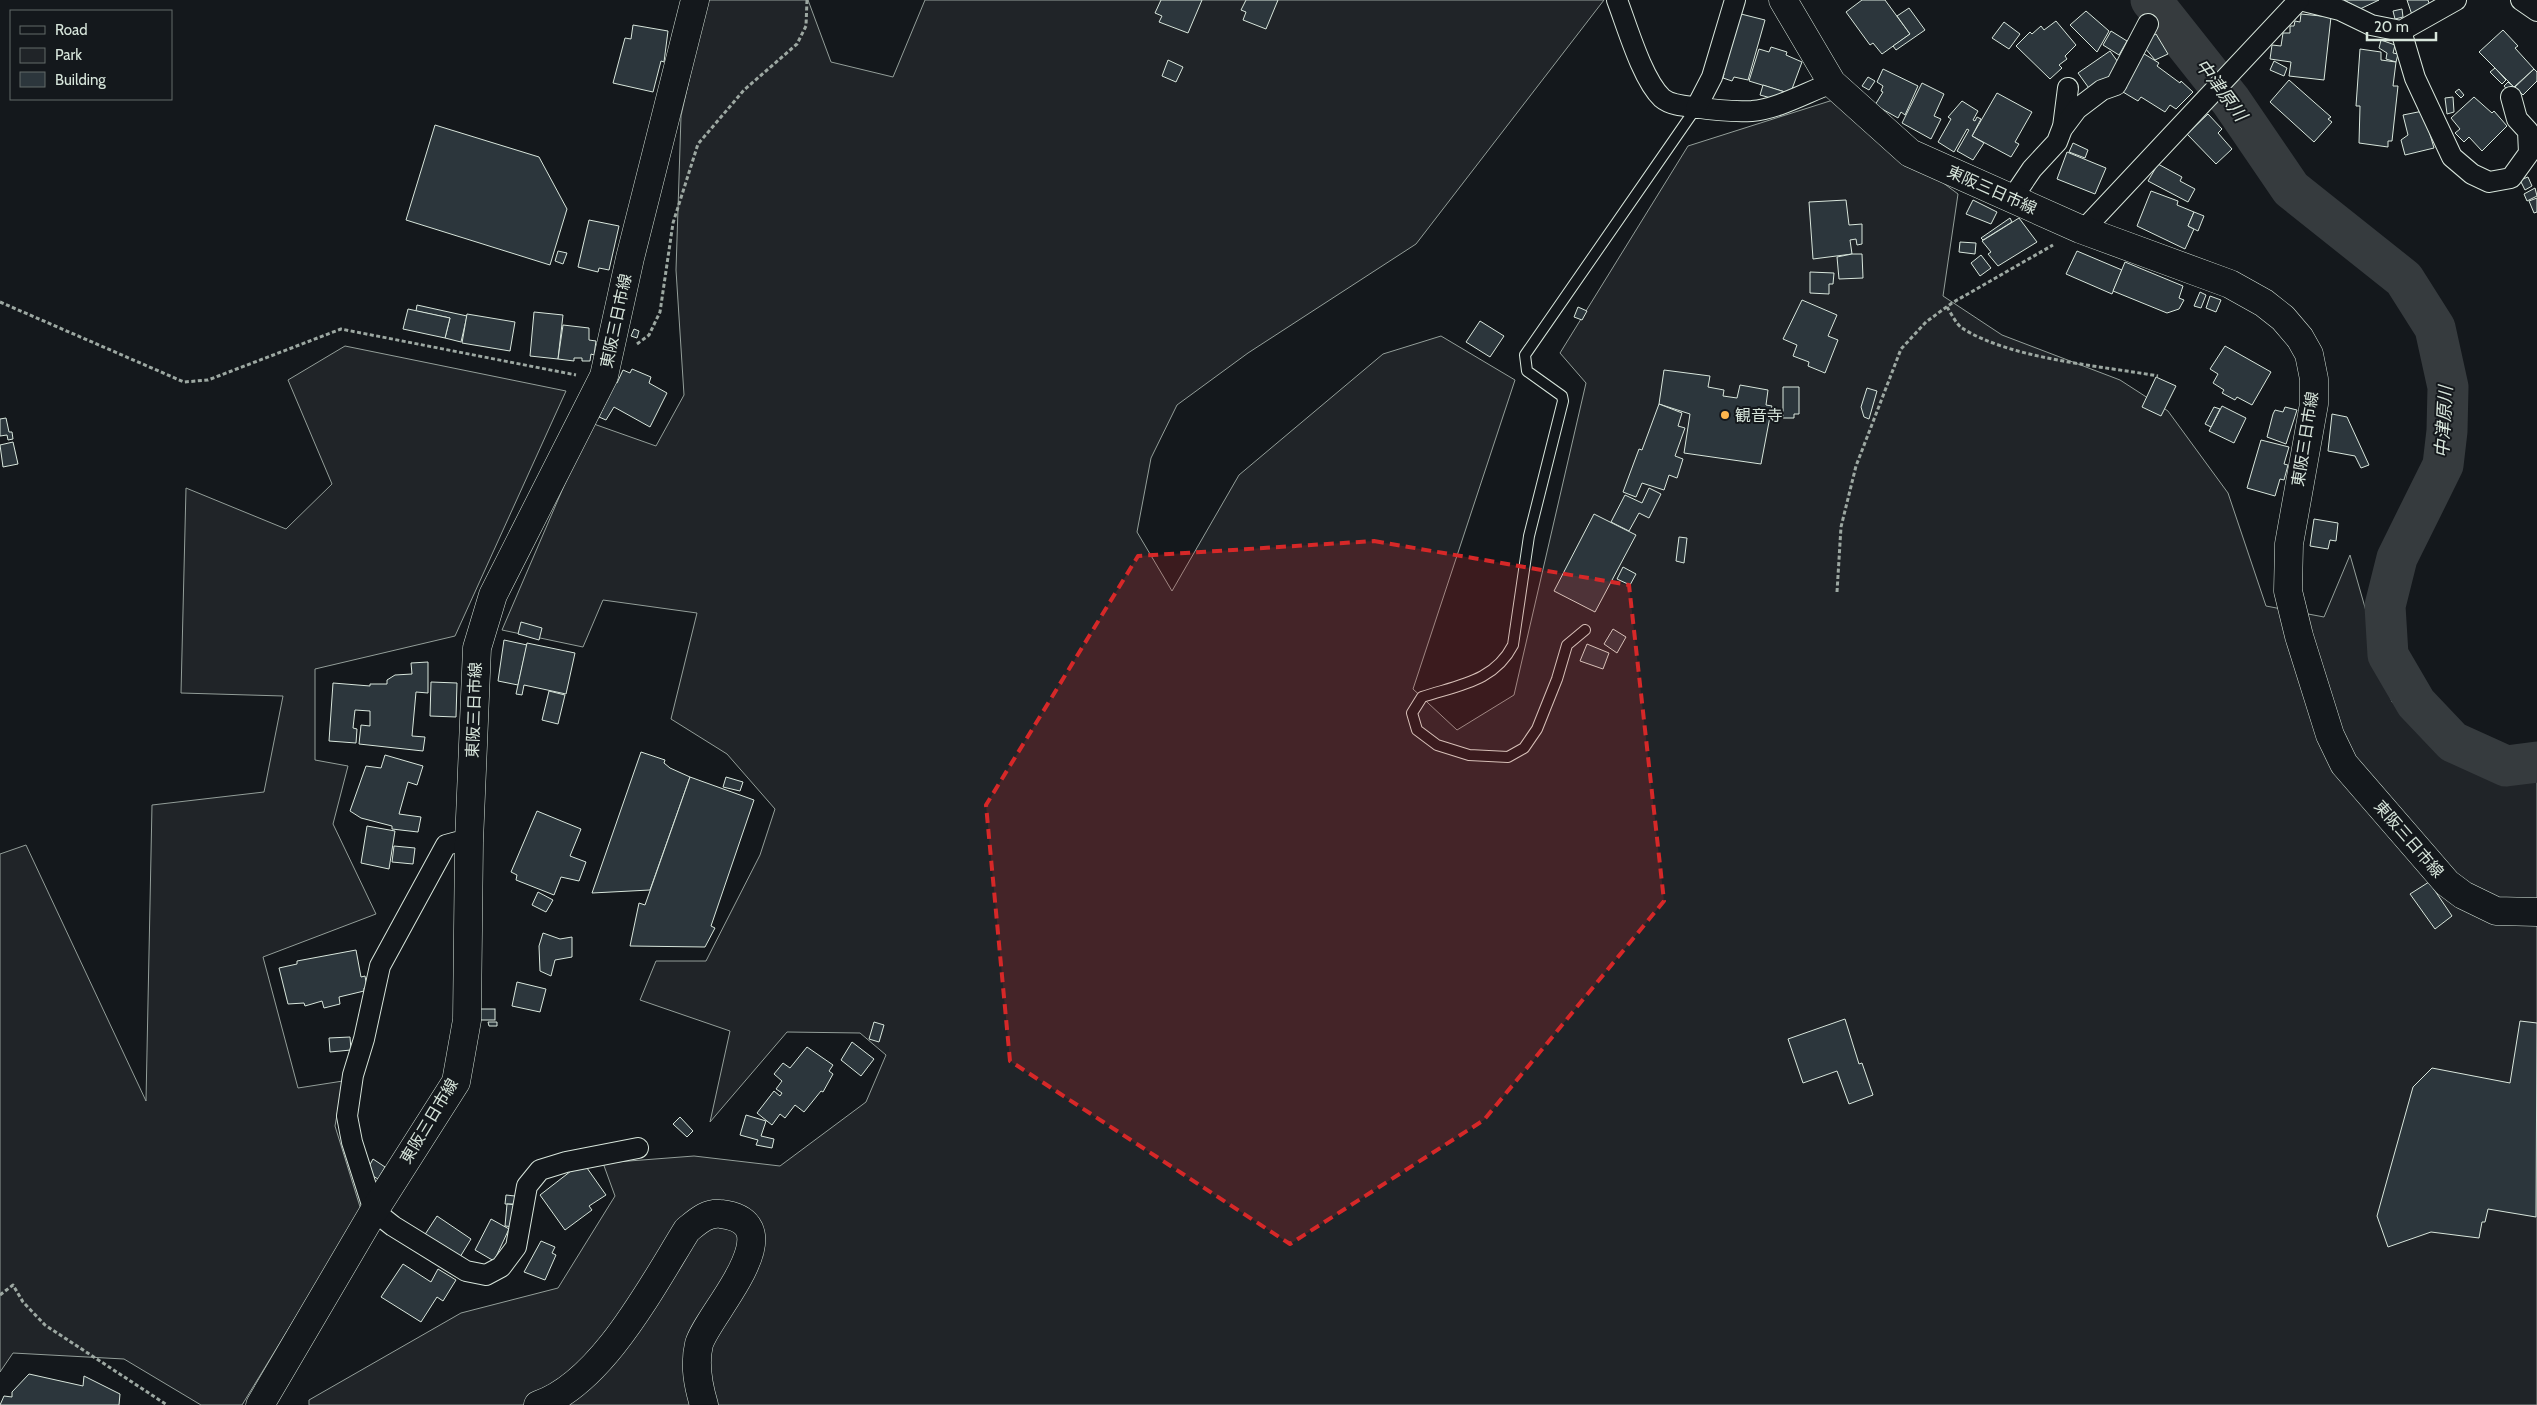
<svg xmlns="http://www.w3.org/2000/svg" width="2537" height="1405" font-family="Cabin,'Noto Sans JP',sans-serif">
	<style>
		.green { fill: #202428; stroke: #939e99 }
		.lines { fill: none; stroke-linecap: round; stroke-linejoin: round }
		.river { stroke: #363b3e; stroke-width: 41 }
		.building { fill: #2c363c; stroke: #d8e6dc }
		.lane-casing { stroke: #d8e6dc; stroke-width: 12 }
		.street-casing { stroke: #d8e6dc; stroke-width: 22 }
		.secondary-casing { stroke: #d8e6dc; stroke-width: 29 }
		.path { stroke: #9da8a2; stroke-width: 3; stroke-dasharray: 4 2.5; stroke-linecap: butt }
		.lane { stroke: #14181c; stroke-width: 10 }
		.street { stroke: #14181c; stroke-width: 20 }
		.secondary { stroke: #14181c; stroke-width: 28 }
		.marked { fill: #d62828; fill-opacity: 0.2; stroke: #d62828; stroke-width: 4; stroke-dasharray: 10 6; stroke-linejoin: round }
		.poi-dot { fill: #ffb74d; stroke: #14181c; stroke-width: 2 }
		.labels { text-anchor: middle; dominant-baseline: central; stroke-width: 4; stroke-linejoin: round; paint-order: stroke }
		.street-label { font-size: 16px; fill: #d8e6dc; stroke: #14181c }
		.poi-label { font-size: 16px; fill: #d8e6dc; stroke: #14181c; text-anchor: start }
		.water-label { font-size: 18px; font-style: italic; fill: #d8e6dc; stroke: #14181c }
	</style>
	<rect width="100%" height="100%" fill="#14181c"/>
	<g class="green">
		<polygon points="707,0 808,0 831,62 893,77 925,0 1604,0 1416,244 1248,353 1177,405 1151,458 1137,532 1172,591 1239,475 1383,354 1441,336 1515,380 1413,689 1457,730 1514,695 1586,383 1560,353 1688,146 1833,100 1958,194 1943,296 2002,335 2120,380 2168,411 2228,493 2266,606 2324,617 2350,555 2392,702 2461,761 2518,779 2537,774 2537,1405 309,1405 309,1400 461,1313 558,1288 615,1196 603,1163 694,1156 780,1166 866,1102 886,1055 860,1033 787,1032 710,1122 730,1031 640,1000 656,961 706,961 760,855 775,809 727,754 671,719 697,613 603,600 583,647 502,630 591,423 656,446 684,395 676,270 681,116"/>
		<polygon points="345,346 566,391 455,636 315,669 315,760 348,766 333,824 376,914 263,957 298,1088 343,1081 335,1126 361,1210 242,1405 201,1405 124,1359 13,1353 0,1372 0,854 26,845 146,1101 152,805 264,792 283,696 181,693 186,488 286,529 332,484 288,380"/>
	</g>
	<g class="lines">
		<polyline class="river" points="2151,0 2231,101 2291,189 2404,279 2435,328 2448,387 2447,431 2443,465 2397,558 2385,606 2388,655 2416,703 2453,742 2506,766 2537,762"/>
	</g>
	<g class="building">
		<polygon points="1161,0 1202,0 1188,33 1159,22 1162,16 1155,13"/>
		<polygon points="1246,0 1278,0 1266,29 1243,20 1246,12 1241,10"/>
		<polygon points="1862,0 1885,0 1910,34 1882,54 1873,43 1870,45 1846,12"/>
		<polygon points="2344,0 2379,0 2360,9"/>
		<polygon points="2407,0 2428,0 2430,6 2412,15"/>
		<polygon points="1909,8 1925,30 1896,50 1893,46 1910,34 1897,16"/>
		<polygon points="2402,9 2403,17 2395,19 2393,11"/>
		<polygon points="2086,11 2109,31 2097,52 2070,25"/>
		<polygon points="1741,14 1765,20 1748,80 1734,77 1732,81 1723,78 1724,74 1722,73"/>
		<polygon points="2301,14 2331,17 2324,80 2289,76 2291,62 2270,59 2272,45 2281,46 2283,33 2290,33 2290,26 2294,26 2295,21 2300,22"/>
		<polygon points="2056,21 2076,45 2065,56 2067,59 2059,65 2062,68 2050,79 2016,46 2030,32 2032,34 2041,26 2044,30"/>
		<polygon points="2004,22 2020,34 2009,49 1992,38"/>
		<polygon points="633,25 668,31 664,62 661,61 653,92 613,83 625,38 631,39"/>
		<polygon points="2503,30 2518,46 2515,48 2534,69 2514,87 2479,52"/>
		<polygon points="2111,31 2127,41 2119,55 2103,45"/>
		<polygon points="2156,34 2168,54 2155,60 2140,42"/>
		<polygon points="2381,40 2395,45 2393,53 2398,54 2396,62 2386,59 2387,53 2379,48"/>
		<polygon points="1771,47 1787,52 1786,55 1802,62 1792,89 1785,92 1749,81 1759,49 1769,52"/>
		<polygon points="2360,49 2381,52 2381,60 2396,62 2393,86 2398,86 2392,141 2388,141 2388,147 2359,143 2360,106 2356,106"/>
		<polygon points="2110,51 2123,69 2091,91 2078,73"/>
		<polygon points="2141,52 2159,63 2157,66 2180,83 2181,81 2193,92 2176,109 2170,105 2165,112 2141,97 2138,101 2123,92 2127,87 2122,82"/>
		<polygon points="1168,60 1183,67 1176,82 1162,76"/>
		<polygon points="2274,61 2287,68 2284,76 2270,70"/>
		<polygon points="2495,68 2506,80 2502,84 2490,72"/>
		<polygon points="1883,69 1918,86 1905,115 1901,112 1898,118 1875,105 1883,92 1881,91 1883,86 1877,82"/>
		<polygon points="2534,69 2537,72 2537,81 2523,95 2515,87"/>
		<polygon points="1868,77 1875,81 1869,90 1862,86"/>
		<polygon points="2289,80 2331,117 2328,119 2332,122 2314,142 2270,102"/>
		<polygon points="2508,82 2514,87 2509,92 2504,86"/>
		<polygon points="1922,83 1944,94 1934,116 1941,119 1931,139 1902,123"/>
		<polygon points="1763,85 1785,92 1771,98 1760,95"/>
		<polygon points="2459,89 2464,95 2461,98 2455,92"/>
		<polygon points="1997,93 2032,112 2015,142 2019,144 2011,157 1972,136"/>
		<polygon points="2453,97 2454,112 2447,114 2445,98"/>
		<polygon points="2474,97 2492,113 2494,111 2507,126 2482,151 2469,137 2464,142 2455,133 2460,129 2451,118"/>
		<polygon points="1962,101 1978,111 1973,120 1975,121 1977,117 1981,119 1972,136 1984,143 1973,160 1957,151 1969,130 1967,129 1954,152 1938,142 1951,119 1948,117"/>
		<polygon points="2423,111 2434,148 2405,155 2401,140 2408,135 2403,115"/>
		<polygon points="2208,114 2222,129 2218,133 2232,149 2216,164 2187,134"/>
		<polygon points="435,125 539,157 567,209 550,265 406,220"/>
		<polygon points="2073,143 2088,150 2085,158 2069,152"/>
		<polygon points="2067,152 2106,168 2095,194 2057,179"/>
		<polygon points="2158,164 2182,177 2180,181 2195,189 2188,202 2148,181"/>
		<polygon points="2528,177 2532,186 2525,190 2520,180"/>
		<polygon points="2535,188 2537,196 2527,201 2524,194"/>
		<polygon points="2151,191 2178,201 2177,205 2194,212 2188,226 2194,229 2185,249 2137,226"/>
		<polygon points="2537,198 2537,212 2534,213 2529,201"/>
		<polygon points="1846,200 1849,225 1862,224 1862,244 1857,245 1856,239 1850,240 1852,254 1813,259 1809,202"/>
		<polygon points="1973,200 1997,212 1991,224 1966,214"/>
		<polygon points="2194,212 2204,216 2198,231 2188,226"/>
		<polygon points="2010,218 2012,222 1983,240 1981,238"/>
		<polygon points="2019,218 2037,242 1998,266 1988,254 1991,252 1982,241"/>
		<polygon points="589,220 619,226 609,270 599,268 598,272 578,267"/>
		<polygon points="1960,242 1976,243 1975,254 1959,252"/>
		<polygon points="558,251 567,253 563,264 555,261"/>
		<polygon points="2077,251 2122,270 2112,294 2066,274"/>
		<polygon points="1852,254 1862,254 1863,278 1839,279 1837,257"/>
		<polygon points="1981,255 1991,268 1980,276 1971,263"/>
		<polygon points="2125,262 2183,286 2179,298 2184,300 2179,309 2167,313 2113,291"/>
		<polygon points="1810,272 1834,273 1833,284 1829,284 1829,294 1810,293"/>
		<polygon points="2200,292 2206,295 2201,308 2194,306"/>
		<polygon points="2210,296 2221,300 2216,312 2206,308"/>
		<polygon points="1802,300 1837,315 1828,336 1838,340 1825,373 1808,366 1809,362 1793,356 1797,345 1783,339"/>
		<polygon points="417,305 467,316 461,342 445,338 450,318 416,311"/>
		<polygon points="1578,307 1587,311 1582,320 1574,317"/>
		<polygon points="408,309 450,318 445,338 403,329"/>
		<polygon points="534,312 563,315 558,359 530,356"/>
		<polygon points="467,314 515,322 510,351 462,343"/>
		<polygon points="1480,321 1504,336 1490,357 1466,342"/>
		<polygon points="563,325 589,328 589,340 596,341 594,355 591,354 590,361 582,361 582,358 574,358 574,361 558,359"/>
		<polygon points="634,329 639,331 637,338 631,336"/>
		<polygon points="2225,346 2271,372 2252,405 2237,397 2235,400 2222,393 2224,390 2213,383 2218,374 2210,369"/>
		<polygon points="632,369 651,377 649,383 667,393 650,427 614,407 606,420 599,417 615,382 617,383 623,370 630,373"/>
		<polygon points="1664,370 1710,376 1708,387 1724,390 1723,396 1737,398 1740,385 1768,390 1766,405 1772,406 1761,464 1684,453 1690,414 1659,404"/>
		<polygon points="2156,377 2176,386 2161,416 2142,407"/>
		<polygon points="1783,387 1799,387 1799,414 1794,414 1794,418 1783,418"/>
		<polygon points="1867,388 1877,391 1869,419 1864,417 1861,407"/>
		<polygon points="1659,404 1682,413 1678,426 1685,428 1675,456 1683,459 1677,478 1669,475 1664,490 1642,483 1636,497 1623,492 1639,449 1642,450"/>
		<polygon points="2222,406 2246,418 2234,443 2209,431"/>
		<polygon points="2214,407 2220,409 2211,427 2205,424"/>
		<polygon points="2285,407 2297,410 2286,444 2267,437 2273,414 2275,410 2283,412"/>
		<polygon points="2332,414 2347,417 2369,465 2361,468 2355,456 2328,451"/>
		<polygon points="6,418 9,432 12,432 13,439 8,440 7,435 0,436 0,419"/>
		<polygon points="2261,440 2289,447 2284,464 2288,465 2284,480 2280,479 2275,496 2247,488"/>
		<polygon points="13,442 18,464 3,467 0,445"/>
		<polygon points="1649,488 1661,494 1649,518 1639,513 1629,531 1611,522 1625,495 1642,503"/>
		<polygon points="1594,514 1636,535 1595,612 1554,591"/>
		<polygon points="2314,519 2338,523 2336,541 2330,540 2328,549 2310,546"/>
		<polygon points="1679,537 1687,538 1684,563 1676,561"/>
		<polygon points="1623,567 1636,574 1630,585 1617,579"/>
		<polygon points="521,622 542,628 539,640 518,634"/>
		<polygon points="1613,629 1626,637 1617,653 1604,644"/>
		<polygon points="504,640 527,645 518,685 498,681"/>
		<polygon points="527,643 575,653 566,694 524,685 522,695 516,694"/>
		<polygon points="1587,644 1609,653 1603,669 1580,661"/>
		<polygon points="428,662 428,693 416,692 412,736 425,737 423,751 359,744 361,725 370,726 370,711 355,710 353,728 357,729 356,743 329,741 333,683 370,686 370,684 387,684 387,680 395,675 412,674 411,663"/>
		<polygon points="431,682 457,683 456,717 430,716"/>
		<polygon points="549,691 565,695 558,724 542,720"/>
		<polygon points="641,752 665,760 664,763 670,768 690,777 650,890 592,893"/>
		<polygon points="385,755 423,766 417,785 408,782 399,814 421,817 418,832 392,829 392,826 361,818 350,811 366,766 381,768"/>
		<polygon points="690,777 754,800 711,926 715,928 705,947 630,946 639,903 645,905"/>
		<polygon points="726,777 743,782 740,791 723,787"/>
		<polygon points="537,811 581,829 570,856 586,862 579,881 561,877 554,895 516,880 517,875 511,872"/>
		<polygon points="367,826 395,831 389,869 361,863"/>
		<polygon points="394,846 415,848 413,864 392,862"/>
		<polygon points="2429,882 2452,916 2435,929 2410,894"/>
		<polygon points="538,892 553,900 546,912 532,905"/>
		<polygon points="543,933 560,939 572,937 572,957 555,960 551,976 540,971 539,946"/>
		<polygon points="356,950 361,977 365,976 367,988 364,988 364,991 339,997 340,1004 324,1008 322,1001 305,1006 304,1003 288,1004 279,968 297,964 297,961"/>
		<polygon points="517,982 546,989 540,1012 512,1006"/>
		<rect x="480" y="1009" width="15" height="11"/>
		<polygon points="1845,1019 1859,1064 1862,1063 1873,1095 1849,1104 1837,1071 1803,1083 1788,1039"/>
		<polygon points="2520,1021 2537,1023 2536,1217 2488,1209 2485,1222 2482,1222 2479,1238 2431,1232 2388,1247 2377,1216 2413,1087 2432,1068 2510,1083"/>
		<polygon points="488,1022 497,1022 497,1026 489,1026"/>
		<polygon points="874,1022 884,1025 879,1042 869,1039"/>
		<polygon points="350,1037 351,1050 330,1052 329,1038"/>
		<polygon points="852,1042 874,1059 861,1076 841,1060"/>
		<polygon points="807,1047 833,1065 829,1071 833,1074 823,1092 821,1091 804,1112 795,1105 785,1118 780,1114 772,1125 757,1113 774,1091 780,1096 782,1093 776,1089 782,1081 774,1074 783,1063 790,1068"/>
		<polygon points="746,1115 766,1121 761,1136 774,1139 772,1148 756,1145 758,1140 740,1135"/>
		<polygon points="680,1117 693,1131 687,1137 673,1124"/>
		<polygon points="373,1159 385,1167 378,1179 366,1172"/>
		<polygon points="587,1168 606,1195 589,1206 592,1210 565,1230 540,1195 571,1171"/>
		<polygon points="506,1195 515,1196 514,1204 505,1204"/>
		<polygon points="507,1204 517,1205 515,1227 505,1226"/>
		<polygon points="437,1216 471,1239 460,1257 424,1236"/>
		<polygon points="491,1219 509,1229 494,1261 475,1250"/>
		<polygon points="541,1241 555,1247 552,1253 556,1255 545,1280 524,1272"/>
		<polygon points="403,1264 431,1282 438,1269 456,1280 443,1301 437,1297 421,1322 381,1297"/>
		<polygon points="29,1374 83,1386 84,1376 120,1394 119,1405 0,1405 4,1396 12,1397 12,1392"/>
	</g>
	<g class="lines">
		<defs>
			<path id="lane" d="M1585 630 1567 645 1557 679 1537 729 1524 748 1508 757 1469 755 1437 745 1417 730 1412 713 1422 697C1458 685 1494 682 1513 645L1529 536 1563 401 1562 396 1527 371 1525 355 1696 108"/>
			<g id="street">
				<path d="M1617 0C1627 26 1642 79 1662 98 1670 105 1684 106 1694 107 1713 110 1733 112 1752 111 1778 109 1807 92 1832 83"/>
				<polyline points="2300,0 2340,10 2371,25 2401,31 2456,0"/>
				<polyline points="2521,0 2537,11"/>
				<polyline points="2401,31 2415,78 2452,157 2472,174 2489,182 2511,178 2529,153 2528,131 2517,119 2511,97"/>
				<polyline points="1696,108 1712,77 1735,0"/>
				<polyline points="2063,127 2068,88"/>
				<polyline points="2011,200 2032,169 2057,142 2062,129 2077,109 2102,90 2116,85 2148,24"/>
				<polyline points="2080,229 2088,225 2299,0"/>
				<polyline points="469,842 457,842 446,845 380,966 364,1039 353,1075 347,1116 352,1142 374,1211 393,1226 466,1271 486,1275 501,1267 516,1247 527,1186 540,1170 566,1162 638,1148"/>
			</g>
			<g id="secondary">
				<polyline points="1783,0 1832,83 1910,153 2080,229 2230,284 2264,303 2283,318 2300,338 2309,354 2314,379 2314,404 2289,544 2288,591 2299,636 2330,735 2344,764 2447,883 2463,895 2496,911 2537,912"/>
				<polyline points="260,1405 374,1211 456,1082 467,1020 469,842 477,648 493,595 604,376 630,258 695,0"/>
				<path d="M538 1405C602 1383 652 1286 687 1230 697 1222 707 1212 721 1214 797 1223 707 1315 699 1344 694 1365 698 1385 704 1405"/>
			</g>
		</defs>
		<use href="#lane" class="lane-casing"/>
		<use href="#street" class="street-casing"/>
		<use href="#secondary" class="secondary-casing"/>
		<g class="path">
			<polyline points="0,302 184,382 208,380 341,329 576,375"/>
			<path d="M1947 307C1951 313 1956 324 1962 328 2010 359 2102 366 2158 376"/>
			<polyline points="637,344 649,335 660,312 673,223 698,144 744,90 797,44 806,26 807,0"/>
			<polyline points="1837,592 1841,527 1856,466 1901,349 1926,322 1952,303 2053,245"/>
			<polyline points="0,1295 13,1285 23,1302 45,1325 167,1405"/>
		</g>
		<use href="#lane" class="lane"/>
		<use href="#street" class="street"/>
		<use href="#secondary" class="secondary"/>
	</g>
	<path class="marked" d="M1374 541 1629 585 1664 901 1484 1120 1290 1244 1010 1061 986 805 1138 556Z"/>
	<circle class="poi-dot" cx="1725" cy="415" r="5"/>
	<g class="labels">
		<g class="street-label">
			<text transform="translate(1992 190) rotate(24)">東阪三日市線</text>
			<text transform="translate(616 321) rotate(-78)">東阪三日市線</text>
			<text transform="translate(2305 439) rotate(-81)">東阪三日市線</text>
			<text transform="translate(474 710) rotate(-88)">東阪三日市線</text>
			<text transform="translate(2409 839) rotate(49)">東阪三日市線</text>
			<text transform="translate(429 1121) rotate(-59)">東阪三日市線</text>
		</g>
		<g class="poi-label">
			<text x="1735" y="415">観音寺</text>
		</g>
		<g class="water-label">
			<text transform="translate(2221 90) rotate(53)">中津原川</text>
			<text transform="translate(2444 422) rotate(-87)">中津原川</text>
		</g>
	</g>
	<rect x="10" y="10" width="162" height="90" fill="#14181c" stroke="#626a69"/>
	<rect x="20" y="26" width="25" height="8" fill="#14181c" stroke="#626a69"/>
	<text x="55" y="35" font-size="15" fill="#d8e6dc">Road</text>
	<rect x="20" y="48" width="25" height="15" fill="#202428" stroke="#626a69"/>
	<text x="55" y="60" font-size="15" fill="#d8e6dc">Park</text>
	<rect x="20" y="72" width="25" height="15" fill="#2c363c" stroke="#626a69"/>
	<text x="55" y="85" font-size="15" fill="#d8e6dc">Building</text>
	<path d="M2367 32v8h69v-8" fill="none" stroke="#d8e6dc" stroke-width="2.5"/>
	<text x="2374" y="32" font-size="15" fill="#d8e6dc" stroke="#14181c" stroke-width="4" paint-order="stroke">20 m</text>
</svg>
